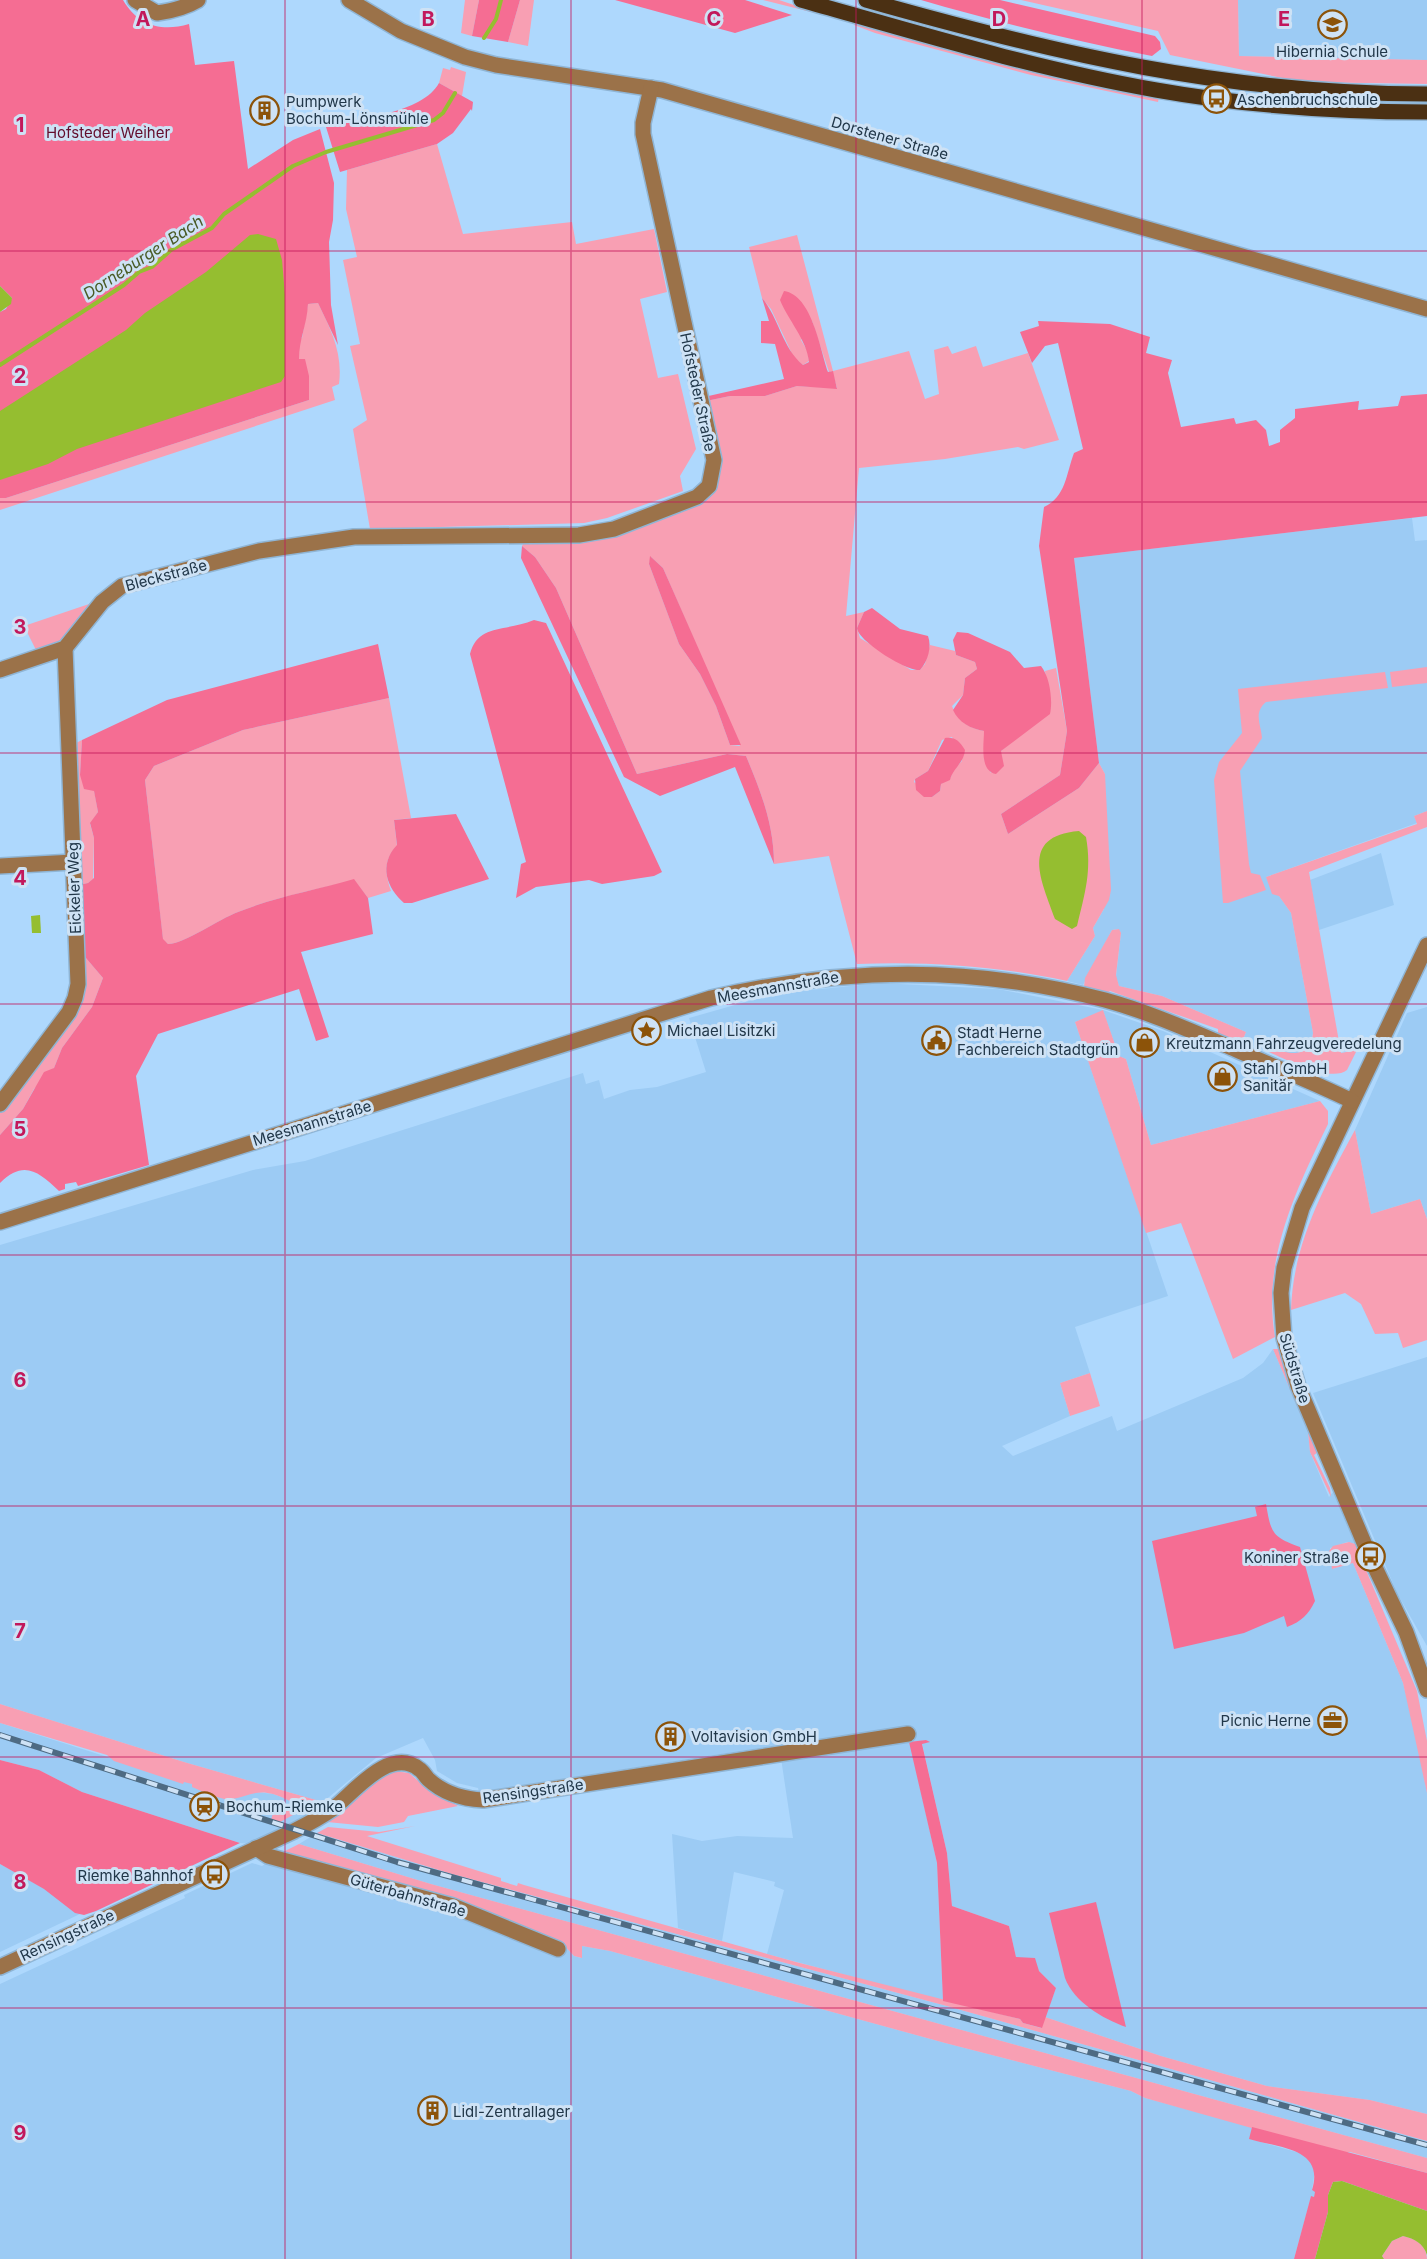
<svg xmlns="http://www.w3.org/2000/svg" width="1427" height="2259" font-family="Inter,sans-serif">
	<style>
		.built { fill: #9ccbf4 }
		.green { fill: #f89fb3; fill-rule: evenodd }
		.forest { fill: #f56d93 }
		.water { fill: #95be30 }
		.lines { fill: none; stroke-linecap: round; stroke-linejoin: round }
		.stream { stroke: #95be30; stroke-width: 4 }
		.minor-casing { stroke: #8fb5d5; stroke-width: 18 }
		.major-casing { stroke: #8fb5d5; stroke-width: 18 }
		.minor { stroke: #9b7249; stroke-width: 15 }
		.major { stroke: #4b3013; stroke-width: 15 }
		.rail-casing { stroke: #4e6b83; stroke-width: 6 }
		.rail { stroke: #cee2f5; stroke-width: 4; stroke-dasharray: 11; stroke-linecap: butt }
		.grid { fill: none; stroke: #c2185b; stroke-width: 1.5; stroke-opacity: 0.55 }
		.labels { text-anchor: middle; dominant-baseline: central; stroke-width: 6; stroke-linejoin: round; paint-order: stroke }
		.poi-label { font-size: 15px; fill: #213749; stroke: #cee2f5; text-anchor: start }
		.park-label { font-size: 15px; fill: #630d2d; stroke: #cee2f5 }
		.street-label { font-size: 15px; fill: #213749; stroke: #cee2f5 }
		.water-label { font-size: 16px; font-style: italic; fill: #495b26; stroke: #cee2f5 }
		.grid-label { font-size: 20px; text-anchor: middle; font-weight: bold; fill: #c2185b; stroke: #cee2f5; stroke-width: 6; stroke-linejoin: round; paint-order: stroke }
	</style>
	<rect width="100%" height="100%" fill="#aed8fd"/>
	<g class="built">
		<polygon points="1238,0 1427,0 1427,60 1239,56"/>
		<polygon points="1412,518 1415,541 1427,540 1427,811 1414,816 1417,823 1266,877 1291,913 1313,1033 1310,1045 1296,1054 1286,1054 1271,1047 1269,1052 1242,1042 1246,1032 1162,996 1119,986 1116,977 1121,933 1118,929 1112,930 1083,985 1067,981 1095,936 1093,928 1104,909 1105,774 1099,763 1074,558"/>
		<polygon points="1381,853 1394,905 1319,930 1310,880"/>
		<polygon points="880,983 998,989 1103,1010 1163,1031 1320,1101 1151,1145 1126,1059 1119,1056 1103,1011 1075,1022 1168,1296 1075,1327 1090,1373 1060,1383 1070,1416 1002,1446 1013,1456 1112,1416 1117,1431 1243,1378 1263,1363 1273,1349 1308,1432 1310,1452 1329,1497 1333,1492 1355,1544 1347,1542 1330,1548 1332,1569 1353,1563 1403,1683 1416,1734 1427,1793 1427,2114 1370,2100 1267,2086 1161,2056 1045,2017 1056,1988 1039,1971 1016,1957 1009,1926 952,1906 947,1853 922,1743 929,1742 926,1740 910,1743 937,1863 943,2001 767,1954 784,1890 774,1886 775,1882 734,1872 722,1941 678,1928 672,1834 702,1841 737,1836 793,1838 779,1745 479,1792 478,1788 457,1783 437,1771 435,1760 423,1738 376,1758 323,1802 184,1762 0,1704 0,1245 253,1170 305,1161 583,1073 586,1084 599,1080 604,1099 630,1090 657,1087 706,1072 689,1018 749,1001 792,992"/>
		<polygon points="1427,1007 1427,1219 1420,1199 1371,1214 1355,1130 1407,1013"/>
		<polygon points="1427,1357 1427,1646 1397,1593 1313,1393"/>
		<polygon points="0,1723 193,1784 273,1794 309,1807 314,1813 251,1844 240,1843 82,1792 39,1770 0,1760"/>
		<polygon points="317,1833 452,1874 943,2005 1427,2141 1427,2158 431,1884 299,1844"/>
		<polygon points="281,1853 561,1942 574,1956 581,1958 582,1946 610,1951 945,2043 1131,2091 1145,2098 1252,2127 1250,2139 1300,2153 1309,2159 1315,2170 1312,2190 1316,2191 1314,2197 1311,2197 1294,2259 0,2259 0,1984 185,1898 184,1895 252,1863 262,1866"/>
		<polygon points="0,1864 45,1889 80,1914 0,1952"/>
	</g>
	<g class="green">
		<polygon points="465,0 479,0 472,36 461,33"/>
		<polygon points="520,0 534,0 528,46 508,42"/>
		<polygon points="763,0 779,0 827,16"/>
		<polygon points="1021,0 1238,0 1239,56 1427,60 1427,84 1302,82 1170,55 1158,31"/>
		<polygon points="855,23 1159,97 1158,102 1031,75 875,33 854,25"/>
		<polygon points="451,67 466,72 462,96 439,83 443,68 450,70"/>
		<polygon points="437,144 463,234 572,222 576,244 654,229 667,292 640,299 658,378 678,374 696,449 680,476 683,491 607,518 584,523 370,529 353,429 367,420 350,346 360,344 343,260 357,257 346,209 347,170"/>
		<path d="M797 235 833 371 909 351 925 399 939 394 934 350 948 346 952 354 976 346 983 367 1028 353 1059 440 1024 449 1018 447 945 459 859 468 846 616 864 612 857 628 860 638 911 670H920L925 664 930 645 955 651 956 655 975 662 977 669 965 678 963 695 952 706C957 721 969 728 984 731V759L991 773 1001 751 1051 707 1045 671 1056 668 1067 731 1060 775 1001 814 1008 834 1079 788 1099 763 1105 774 1111 890 1109 900 1093 928 1095 936 1067 981C998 966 927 961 857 964L829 856 774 864C774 825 761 792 746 756L727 754 637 774 556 588 535 557 522 546 524 542 578 537 711 493 706 401 730 396H765L797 386 837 388 832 371 829 372 812 321 801 340 808 352 809 361 803 365 794 358 771 309 762 298 749 247ZM651 557 663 568 740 746 730 745 716 706 700 674 679 644 649 564ZM952 737 962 761 952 771 951 777 941 784 940 791 932 797 914 782 915 779 928 771 942 740Z"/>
		<path d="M318 303C331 330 343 353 339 384L332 387 335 400 0 510V498H6L309 400 299 359V339L302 338 308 304Z"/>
		<polygon points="92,603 61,642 37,652 24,626"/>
		<polygon points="1427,667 1427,683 1392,687 1390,672"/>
		<path d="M1385 672 1388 688 1266 702C1253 713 1261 724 1262 738L1240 771 1249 864 1251 873 1260 875 1266 890 1228 903H1223L1214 780 1219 762 1242 733 1238 689Z"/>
		<path d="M389 698 411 818 394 820 397 846C383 860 385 874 391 891L368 898 354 880C316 890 275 897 238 912 219 919 184 944 168 944L163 940 145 780 154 766 243 730Z"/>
		<polygon points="82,740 80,775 94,790 98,812 90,824 94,838 93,879 88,883 79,885 74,744"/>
		<path d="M1427 811V827L1309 872 1341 1053 1357 1050 1347 1070C1331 1083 1285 1059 1269 1052L1271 1047C1289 1055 1310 1059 1313 1033L1291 913 1279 896 1272 894 1266 877 1417 824 1414 816Z"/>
		<polygon points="1119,929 1121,933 1116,975 1119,986 1162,996 1246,1032 1242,1042 1218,1034 1218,1029 1110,991 1106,994 1084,987 1085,978 1112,930"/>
		<polygon points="80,951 103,978 92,1007 62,1048 54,1068 34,1089 23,1109 0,1135 0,1110 65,1024"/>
		<path d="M1103 1010 1119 1056 1126 1059 1151 1145 1320 1101 1328 1111V1124C1295 1192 1262 1260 1275 1337L1233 1359 1181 1223 1146 1233 1075 1022Z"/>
		<path d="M1355 1130 1371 1214 1420 1199 1427 1219V1340L1403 1348 1398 1333 1375 1334 1361 1304 1345 1293 1291 1310C1293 1244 1324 1187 1355 1130Z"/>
		<polygon points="1273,1349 1281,1349 1318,1452 1314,1455 1330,1488 1331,1497 1310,1452 1308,1432"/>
		<polygon points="1090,1373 1100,1406 1070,1416 1060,1383"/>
		<polygon points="1349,1542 1355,1544 1417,1691 1427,1741 1427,1793 1403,1683 1353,1563 1332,1569 1329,1551 1333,1546"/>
		<path d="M0 1704 184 1762 323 1802C311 1816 288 1798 273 1794 256 1789 247 1797 232 1799 221 1801 202 1791 192 1787V1784L184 1782 183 1784 114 1761 107 1755 0 1723Z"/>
		<path d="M394 1771 409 1773 430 1791 458 1806 408 1816 404 1822 378 1827 327 1822C348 1805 368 1780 394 1771Z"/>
		<polygon points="276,1803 292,1808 293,1815 280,1822 271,1820"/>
		<polygon points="415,1826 367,1836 501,1878 501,1881 517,1886 518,1883 524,1885 796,1962 1020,2019 1023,2023 1041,2028 1045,2017 1161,2056 1267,2086 1370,2100 1427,2114 1427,2141 943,2005 452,1874 317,1833 328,1827 379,1832"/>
		<polygon points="299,1844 431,1884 1427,2158 1427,2173 1350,2152 1337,2152 1145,2098 1131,2091 945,2043 610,1951 582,1946 582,1958 574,1956 561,1942 281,1853"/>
		<path d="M1403 2236C1416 2239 1426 2244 1427 2259H1384L1382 2256 1392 2241Z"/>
	</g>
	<g class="forest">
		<path d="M0 0H123C138 26 162 32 189 24L195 65 234 61 248 169 293 140 320 129 334 183 333 220 329 242 331 305 338 345 318 303 308 304C307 325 299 339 299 359H305L309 376V400L6 498H0V312L6 309 12 298 0 286Z"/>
		<polygon points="479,0 520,0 508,42 472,36"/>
		<polygon points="615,0 745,0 792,15 735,33"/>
		<path d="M921 0H1000L1155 36 1160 42 1161 49 1152 56C1074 41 997 22 921 0Z"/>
		<path d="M439 83 473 102 472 111 471 109 453 133 437 144 340 172 326 127C357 119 423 113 439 83Z"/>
		<path d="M784 291C812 295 820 349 828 372L833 371 837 389 797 386 765 396H730L706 401 704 397 784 379 775 344 761 343V321H769L762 298C779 318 782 348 803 365L809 362C807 340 788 320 780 300Z"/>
		<path d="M1038 321 1110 324 1150 337 1146 353 1172 360 1168 373 1181 427 1234 418 1236 424 1256 420 1266 430 1269 446 1280 442V430L1295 418V409L1359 401 1358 410 1398 406 1401 396 1427 394V516L1074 558 1099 763 1079 788 1008 834 1001 814 1060 775 1067 731 1039 546 1044 507C1066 497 1066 474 1074 453L1083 449 1058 343 1045 346 1032 363 1020 332 1039 326Z"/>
		<path d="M522 546 535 557 556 588 637 774 727 754 746 756C761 792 774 825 774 864L735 767 660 796 624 777 521 558Z"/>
		<polygon points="650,556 663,568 741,745 730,745 716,706 700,674 679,644 649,564"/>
		<path d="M872 608 900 629 928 636C932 647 928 661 920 670 907 672 858 641 857 628L864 612Z"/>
		<path d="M534 620 546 623 662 872 654 876 602 884 589 880 536 887 516 898 521 864 526 862 470 654C478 623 506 632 534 620Z"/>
		<path d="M957 632 968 633 1010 652 1024 668 1041 666C1050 677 1053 701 1050 714L1001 751 1004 766 996 774C979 771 984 744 984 731 971 729 958 722 953 710L963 695 965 678 977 669 975 662 956 655 953 640Z"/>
		<path d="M378 644 389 698 243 730 154 766 145 780 163 939 168 944C184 944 219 919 238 912 275 897 316 890 354 879L368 898 373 934 301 952 329 1037 316 1041 299 989 158 1034 136 1076 149 1165 78 1186 76 1182 65 1184V1189L59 1191C39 1172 24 1159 0 1183V1135L23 1109 44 1072 54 1068 62 1048 92 1007 103 978 80 951 79 885 88 883 94 878V838L90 823 98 812 94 791 84 789 80 775 82 740 167 700Z"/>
		<path d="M945 738C956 737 959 741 965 750 964 763 953 768 950 780L941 784 940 791 932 797H924L916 790 915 779 928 771Z"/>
		<path d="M456 814 489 879 412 903H404C387 888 378 865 397 845L394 820Z"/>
		<path d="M1266 1504C1271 1533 1272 1537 1300 1547L1315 1601C1308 1615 1302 1621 1287 1627L1284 1616 1244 1633 1174 1649 1152 1541 1257 1516 1255 1507Z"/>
		<polygon points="926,1740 930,1742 922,1744 947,1853 952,1906 1009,1926 1016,1957 1035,1958 1039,1971 1056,1988 1042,2028 1023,2023 1020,2019 943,2001 937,1863 909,1742"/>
		<polygon points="0,1760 39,1770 82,1792 240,1843 96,1911 84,1915 75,1913 44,1889 0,1864"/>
		<path d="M1096 1902 1126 2027C1103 2019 1074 2002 1065 1978L1049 1913Z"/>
		<path d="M1252 2127 1427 2173V2211L1342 2181 1333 2182 1328 2195V2212L1315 2259H1294L1311 2196 1314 2197 1315 2192 1312 2190C1325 2148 1279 2148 1249 2139Z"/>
	</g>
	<g class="water">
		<polygon points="258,234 276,239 282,260 285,295 285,376 281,382 77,449 48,464 0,480 0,411 126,330 145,313 206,272 250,235"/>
		<polygon points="0,286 12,298 11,304 0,312"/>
		<path d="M1079 831 1086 837C1092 871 1085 893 1077 926L1072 929 1055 919C1042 882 1018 836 1079 831Z"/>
		<polygon points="40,915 41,933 32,933 31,916"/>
		<path d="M1342 2181 1427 2211V2255C1423 2243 1415 2239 1403 2236L1392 2241 1382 2256 1384 2259H1315L1328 2212V2195L1333 2182Z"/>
	</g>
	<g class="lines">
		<g class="stream">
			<polyline points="484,38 496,19 501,0"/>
			<polyline points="0,365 124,285 139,272 152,267 171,250 212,228 224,214 293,166 326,152 434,120 443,113 455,93"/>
		</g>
		<defs>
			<g id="minor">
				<path d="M135 0 157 13C171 11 185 8 198 0"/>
				<polyline points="349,0 401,31 465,57 496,65 662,90 1427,309"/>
				<polyline points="0,670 65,648 102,602 122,586 259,551 354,537 579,535 614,529 697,497 709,486 714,460 643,134 643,123 651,88"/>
				<polyline points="0,866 73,862"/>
				<polyline points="1427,945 1302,1208 1284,1268 1281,1293 1284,1338 1298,1386 1370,1557 1406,1632 1427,1690"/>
				<polyline points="0,1104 69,1012 75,998 78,984 65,648"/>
				<path d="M0 1222 711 998C845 967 971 965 1105 1000 1149 1012 1191 1031 1232 1048 1272 1066 1313 1082 1352 1101"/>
				<polyline points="256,1848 268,1856 453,1906 558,1949"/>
				<path d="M0 1967 294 1831C308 1824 321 1817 334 1808 354 1792 390 1746 419 1769 423 1771 425 1776 428 1779 443 1793 463 1799 483 1800L908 1734"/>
			</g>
			<g id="major">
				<path d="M801 0C918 33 1036 69 1156 90 1246 106 1336 112 1427 112"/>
				<path d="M866 0C1056 54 1228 94 1427 94"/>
			</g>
		</defs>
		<use href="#minor" class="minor-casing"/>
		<use href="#major" class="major-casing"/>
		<use href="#minor" class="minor"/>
		<use href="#major" class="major"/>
		<defs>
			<polyline id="rail" points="0,1735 397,1862 1427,2145"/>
		</defs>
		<use href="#rail" class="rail-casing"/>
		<use href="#rail" class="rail"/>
	</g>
	<path class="grid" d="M285 0V2259M571 0V2259M856 0V2259M1142 0V2259M0 251H1427M0 502H1427M0 753H1427M0 1004H1427M0 1255H1427M0 1506H1427M0 1757H1427M0 2008H1427"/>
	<defs>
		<symbol id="school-ring" viewBox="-11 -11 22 22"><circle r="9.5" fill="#cee2f5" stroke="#8c5309" stroke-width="1.5"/><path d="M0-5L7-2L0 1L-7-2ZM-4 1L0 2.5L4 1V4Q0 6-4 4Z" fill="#8c5309"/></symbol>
		<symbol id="bus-ring" viewBox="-11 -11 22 22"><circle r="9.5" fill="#cee2f5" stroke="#8c5309" stroke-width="1.5"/><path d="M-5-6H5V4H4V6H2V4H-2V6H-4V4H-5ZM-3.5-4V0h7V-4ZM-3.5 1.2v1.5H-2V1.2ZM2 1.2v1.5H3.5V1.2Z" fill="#8c5309"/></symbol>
		<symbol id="building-ring" viewBox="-11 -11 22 22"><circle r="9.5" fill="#cee2f5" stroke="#8c5309" stroke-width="1.5"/><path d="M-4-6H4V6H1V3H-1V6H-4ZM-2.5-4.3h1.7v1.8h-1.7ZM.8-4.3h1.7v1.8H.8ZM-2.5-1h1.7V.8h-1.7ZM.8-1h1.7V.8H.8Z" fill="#8c5309"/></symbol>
		<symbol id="sight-ring" viewBox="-11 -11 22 22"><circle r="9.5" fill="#cee2f5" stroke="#8c5309" stroke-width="1.5"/><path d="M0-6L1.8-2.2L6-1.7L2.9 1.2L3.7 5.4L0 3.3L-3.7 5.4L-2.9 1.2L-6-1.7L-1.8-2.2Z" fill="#8c5309"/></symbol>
		<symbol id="civic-ring" viewBox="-11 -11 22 22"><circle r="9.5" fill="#cee2f5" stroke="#8c5309" stroke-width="1.5"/><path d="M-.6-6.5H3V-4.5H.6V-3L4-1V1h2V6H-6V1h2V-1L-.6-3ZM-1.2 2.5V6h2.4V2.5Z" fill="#8c5309"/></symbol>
		<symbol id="shop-ring" viewBox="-11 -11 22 22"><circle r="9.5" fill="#cee2f5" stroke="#8c5309" stroke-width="1.5"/><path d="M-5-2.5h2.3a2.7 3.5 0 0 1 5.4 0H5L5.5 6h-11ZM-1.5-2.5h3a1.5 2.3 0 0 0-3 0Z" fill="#8c5309"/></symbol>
		<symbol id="office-ring" viewBox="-11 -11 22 22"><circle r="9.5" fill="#cee2f5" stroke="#8c5309" stroke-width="1.5"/><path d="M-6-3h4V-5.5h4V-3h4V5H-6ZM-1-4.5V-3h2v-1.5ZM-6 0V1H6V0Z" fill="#8c5309"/></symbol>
		<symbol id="station-ring" viewBox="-11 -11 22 22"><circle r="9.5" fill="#cee2f5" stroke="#8c5309" stroke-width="1.5"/><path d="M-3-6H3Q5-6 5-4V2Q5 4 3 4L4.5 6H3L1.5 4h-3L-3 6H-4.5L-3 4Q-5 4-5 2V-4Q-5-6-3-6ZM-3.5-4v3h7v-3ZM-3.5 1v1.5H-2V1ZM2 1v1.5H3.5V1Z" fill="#8c5309"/></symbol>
	</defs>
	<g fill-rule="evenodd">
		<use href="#school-ring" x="1316" y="8" width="33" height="33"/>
		<use href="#bus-ring" x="1200" y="82" width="33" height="33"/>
		<use href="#building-ring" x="248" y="94" width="33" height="33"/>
		<use href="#sight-ring" x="630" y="1014" width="33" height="33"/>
		<use href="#civic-ring" x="920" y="1024" width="33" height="33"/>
		<use href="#shop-ring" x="1128" y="1026" width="33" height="33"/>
		<use href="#shop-ring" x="1206" y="1060" width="33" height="33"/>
		<use href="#bus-ring" x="1354" y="1540" width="33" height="33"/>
		<use href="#office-ring" x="1316" y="1704" width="33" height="33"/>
		<use href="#building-ring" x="654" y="1720" width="33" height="33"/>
		<use href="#station-ring" x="188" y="1790" width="33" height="33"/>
		<use href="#bus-ring" x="198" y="1858" width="33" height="33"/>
		<use href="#building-ring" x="416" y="2094" width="33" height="33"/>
	</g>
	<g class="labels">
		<g class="poi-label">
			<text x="1332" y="51" text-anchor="middle">Hibernia Schule</text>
			<text x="1237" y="99">Aschenbruchschule</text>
			<text x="286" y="101">Pumpwerk<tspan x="286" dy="17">Bochum-Lönsmühle</tspan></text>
			<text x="667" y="1030">Michael Lisitzki</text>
			<text x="957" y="1032">Stadt Herne<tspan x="957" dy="17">Fachbereich Stadtgrün</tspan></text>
			<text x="1166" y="1043">Kreutzmann Fahrzeugveredelung</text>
			<text x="1243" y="1068">Stahl GmbH<tspan x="1243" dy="17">Sanitär</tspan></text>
			<text x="1349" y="1557" text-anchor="end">Koniner Straße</text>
			<text x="1311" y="1720" text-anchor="end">Picnic Herne</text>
			<text x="691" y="1736">Voltavision GmbH</text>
			<text x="226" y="1806">Bochum-Riemke</text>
			<text x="193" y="1875" text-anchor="end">Riemke Bahnhof</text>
			<text x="453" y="2111">Lidl-Zentrallager</text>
		</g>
		<g class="park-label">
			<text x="108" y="132">Hofsteder Weiher</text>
		</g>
		<g class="street-label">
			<text transform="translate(890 138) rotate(16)">Dorstener Straße</text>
			<text transform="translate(698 392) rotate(78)">Hofsteder Straße</text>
			<text transform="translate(166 575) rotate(-15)">Bleckstraße</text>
			<text transform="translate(74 888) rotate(-92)">Eickeler Weg</text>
			<text transform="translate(778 987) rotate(-10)">Meesmannstraße</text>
			<text transform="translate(312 1123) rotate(-17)">Meesmannstraße</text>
			<text transform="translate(1295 1368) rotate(73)">Südstraße</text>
			<text transform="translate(533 1791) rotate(-8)">Rensingstraße</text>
			<text transform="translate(408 1895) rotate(16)">Güterbahnstraße</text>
			<text transform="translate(67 1935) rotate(-25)">Rensingstraße</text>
		</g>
		<g class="water-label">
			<text transform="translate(143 257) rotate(-33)">Dorneburger Bach</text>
		</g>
	</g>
	<g class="grid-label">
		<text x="143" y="26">A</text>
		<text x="428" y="26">B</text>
		<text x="714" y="26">C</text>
		<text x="999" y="26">D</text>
		<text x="1284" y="26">E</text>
		<text x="20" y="132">1</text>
		<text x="20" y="383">2</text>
		<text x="20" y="634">3</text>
		<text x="20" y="885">4</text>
		<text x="20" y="1136">5</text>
		<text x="20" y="1387">6</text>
		<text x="20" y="1638">7</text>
		<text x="20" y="1889">8</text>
		<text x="20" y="2140">9</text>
	</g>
</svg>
